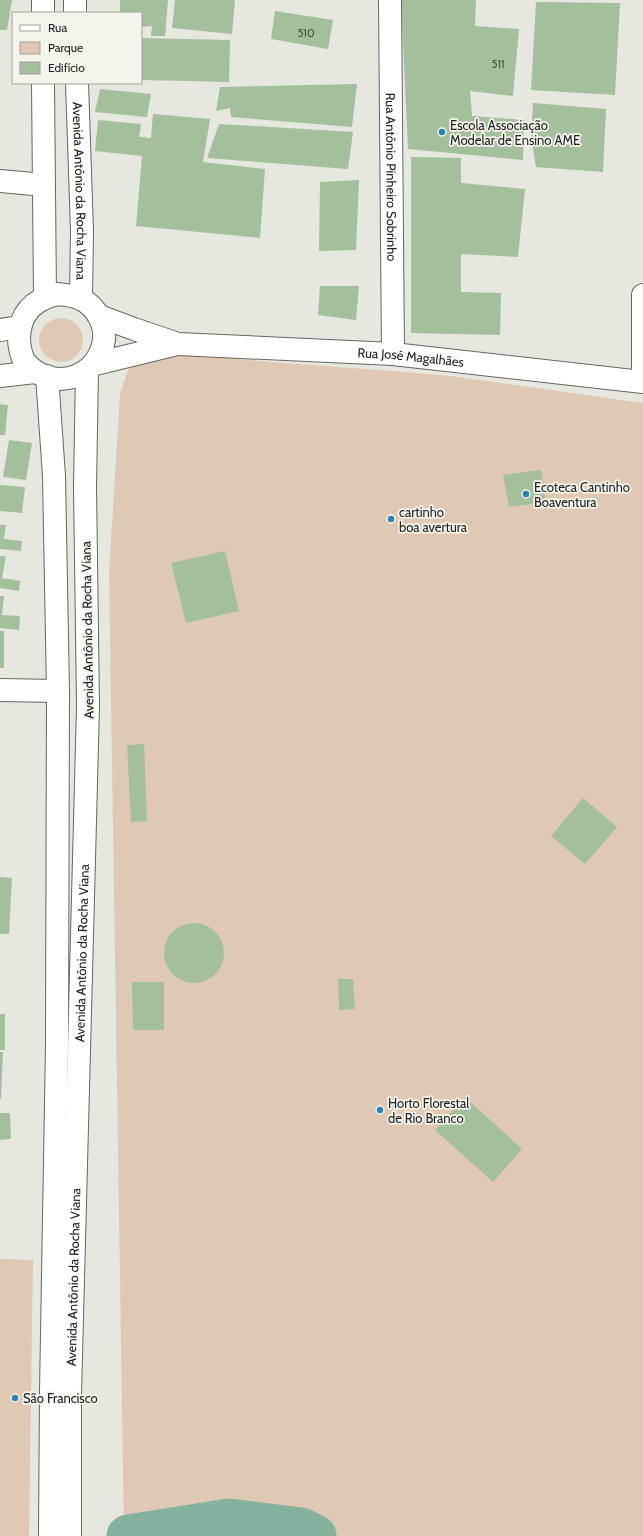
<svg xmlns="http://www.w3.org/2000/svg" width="643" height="1536" font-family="Cabin,sans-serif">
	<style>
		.green { fill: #e0c9b4 }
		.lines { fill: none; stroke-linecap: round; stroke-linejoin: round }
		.river { stroke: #84b29c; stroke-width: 43 }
		.building { fill: #a3bf9b }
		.street-casing { stroke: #666760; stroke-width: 24 }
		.secondary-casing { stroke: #666760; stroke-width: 24 }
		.street { stroke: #fff; stroke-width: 22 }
		.secondary { stroke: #fff; stroke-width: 22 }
		.poi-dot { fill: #2d82b2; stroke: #f3f4ec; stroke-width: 1.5 }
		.labels { text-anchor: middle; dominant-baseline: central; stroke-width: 3.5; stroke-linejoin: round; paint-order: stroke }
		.number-label { font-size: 11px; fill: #444c40 }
		.poi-label { font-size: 13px; fill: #242522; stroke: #f3f4ec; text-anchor: start }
		.street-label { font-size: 13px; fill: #242522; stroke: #f3f4ec }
	</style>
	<rect width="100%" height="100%" fill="#e6e7df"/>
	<g class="green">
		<circle cx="61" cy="340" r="22"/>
		<polygon points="146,349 193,355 271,362 392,371 451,376 643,403 643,1536 124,1536 109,572 120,394 128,370 146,355"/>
		<polygon points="0,1259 33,1260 29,1536 0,1536"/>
	</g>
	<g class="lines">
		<polyline class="river" points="128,1536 229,1520 301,1529 315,1536"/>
	</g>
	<g class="building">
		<polygon points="0,0 12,0 7,30 0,30"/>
		<polygon points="120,0 168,0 165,36 151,36 152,26 141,27 141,13 120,13"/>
		<polygon points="175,0 235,0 232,34 172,28"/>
		<polygon points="401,0 476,0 475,26 519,29 513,96 470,91 472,116 524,120 523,160 408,149"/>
		<polygon points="536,2 620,3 615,95 531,90"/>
		<polygon points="275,11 333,20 328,49 271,39"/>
		<polygon points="141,38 230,40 229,82 141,80"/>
		<polygon points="357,84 352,127 231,117 230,108 216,111 220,87"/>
		<polygon points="100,89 151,94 147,117 95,112"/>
		<polygon points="533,103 606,109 603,172 536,167 531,137"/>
		<polygon points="153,114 210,119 203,162 265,169 260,238 136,226 142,156 95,151 98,120 141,124 139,137 151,138"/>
		<polygon points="219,124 353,132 348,169 207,158"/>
		<polygon points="411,157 461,158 461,183 525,189 518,257 461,254 461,292 501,293 500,335 411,333"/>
		<polygon points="359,180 356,250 319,251 320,182"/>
		<polygon points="320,286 359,286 356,320 318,315"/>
		<polygon points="0,404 8,405 5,435 0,435"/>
		<polygon points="9,440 32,443 26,480 3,477"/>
		<polygon points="541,470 546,502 509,507 503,475"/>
		<polygon points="0,485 25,487 22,513 0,511"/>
		<polygon points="0,525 6,525 4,539 22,541 21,551 0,549"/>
		<polygon points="225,551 239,611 186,623 171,563"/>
		<polygon points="0,556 6,556 2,578 20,581 19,591 0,588"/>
		<polygon points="0,596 4,596 2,615 20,616 19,630 0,628"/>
		<rect x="0" y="631" width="4" height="37"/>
		<polygon points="144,744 147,821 131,822 127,745"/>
		<polygon points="583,798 617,827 585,864 551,836"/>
		<polygon points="0,877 12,878 9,934 0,934"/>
		<circle cx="194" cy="953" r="30"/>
		<polygon points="338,979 353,979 355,1009 339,1010"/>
		<polygon points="132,982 164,982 164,1030 133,1030"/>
		<rect x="0" y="1014" width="5" height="36"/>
		<polygon points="0,1052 3,1052 1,1099 0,1099"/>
		<polygon points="465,1097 522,1149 493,1182 435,1130"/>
		<polygon points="0,1113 10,1113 11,1139 0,1140"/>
	</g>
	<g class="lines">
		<defs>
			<g id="street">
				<path id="s1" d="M390 0 393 354"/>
				<polyline points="0,181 44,185"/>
				<path id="s2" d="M99 316 134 329 178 344 393 354 643 382"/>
				<polyline points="95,364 177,344"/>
				<polyline points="643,382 643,295"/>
				<polyline points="0,690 58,691"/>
			</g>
			<g id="secondary">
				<polyline points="43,0 43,13"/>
				<polyline points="75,0 75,13"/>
				<polyline points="43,83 45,297"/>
				<path id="s3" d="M77 83 82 231 81 299"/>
				<path d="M57 294C66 295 73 295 81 299 97 307 108 327 103 345 94 381 49 391 25 362 21 356 19 345 19 338 20 313 33 300 57 294Z"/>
				<polyline points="0,330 20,327"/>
				<polyline points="0,376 35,372"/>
				<polyline points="47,376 54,476 58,691 57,1045 51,1392 50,1536"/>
				<path id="s4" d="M70 1536V1394L88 706 85 486 87 371"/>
			</g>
		</defs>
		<use href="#street" class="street-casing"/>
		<use href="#secondary" class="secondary-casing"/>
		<use href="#street" class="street"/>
		<use href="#secondary" class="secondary"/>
	</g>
	<g class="poi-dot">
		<circle cx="442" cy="132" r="4"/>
		<circle cx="526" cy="494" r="4"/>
		<circle cx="391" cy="519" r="4"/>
		<circle cx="380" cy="1110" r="4"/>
		<circle cx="15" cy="1398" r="4"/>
	</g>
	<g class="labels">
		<g class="number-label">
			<text x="306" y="33">510</text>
			<text x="498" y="64">511</text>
		</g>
		<g class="poi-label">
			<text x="450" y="125">Escola Associação<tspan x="450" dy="15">Modelar de Ensino AME</tspan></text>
			<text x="534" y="487">Ecoteca Cantinho<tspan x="534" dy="15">Boaventura</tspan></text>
			<text x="399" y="512">cartinho<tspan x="399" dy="15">boa avertura</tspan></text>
			<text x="388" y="1103">Horto Florestal<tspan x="388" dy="15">de Rio Branco</tspan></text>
			<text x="23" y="1398">São Francisco</text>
		</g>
		<g class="street-label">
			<text stroke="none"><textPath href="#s1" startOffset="177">Rua Antônio Pinheiro Sobrinho</textPath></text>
			<text stroke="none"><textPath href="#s3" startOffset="108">Avenida Antônio da Rocha Viana</textPath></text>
			<text stroke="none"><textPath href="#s2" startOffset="317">Rua José Magalhães</textPath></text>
			<text transform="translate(87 630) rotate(-91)">Avenida Antônio da Rocha Viana</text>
			<text stroke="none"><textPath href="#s4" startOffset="583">Avenida Antônio da Rocha Viana</textPath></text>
			<text stroke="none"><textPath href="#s4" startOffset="259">Avenida Antônio da Rocha Viana</textPath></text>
		</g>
	</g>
	<rect x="12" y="12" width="130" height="72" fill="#f3f4ec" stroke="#a0a19b"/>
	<rect x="20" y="25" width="20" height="6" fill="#ffffff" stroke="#a0a19b"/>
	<text x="48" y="32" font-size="12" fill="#242522">Rua</text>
	<rect x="20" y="42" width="20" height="12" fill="#e0c9b4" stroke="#a0a19b"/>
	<text x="48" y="52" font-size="12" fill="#242522">Parque</text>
	<rect x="20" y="62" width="20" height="12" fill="#a3bf9b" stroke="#a0a19b"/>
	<text x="48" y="72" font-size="12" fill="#242522">Edifício</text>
</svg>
